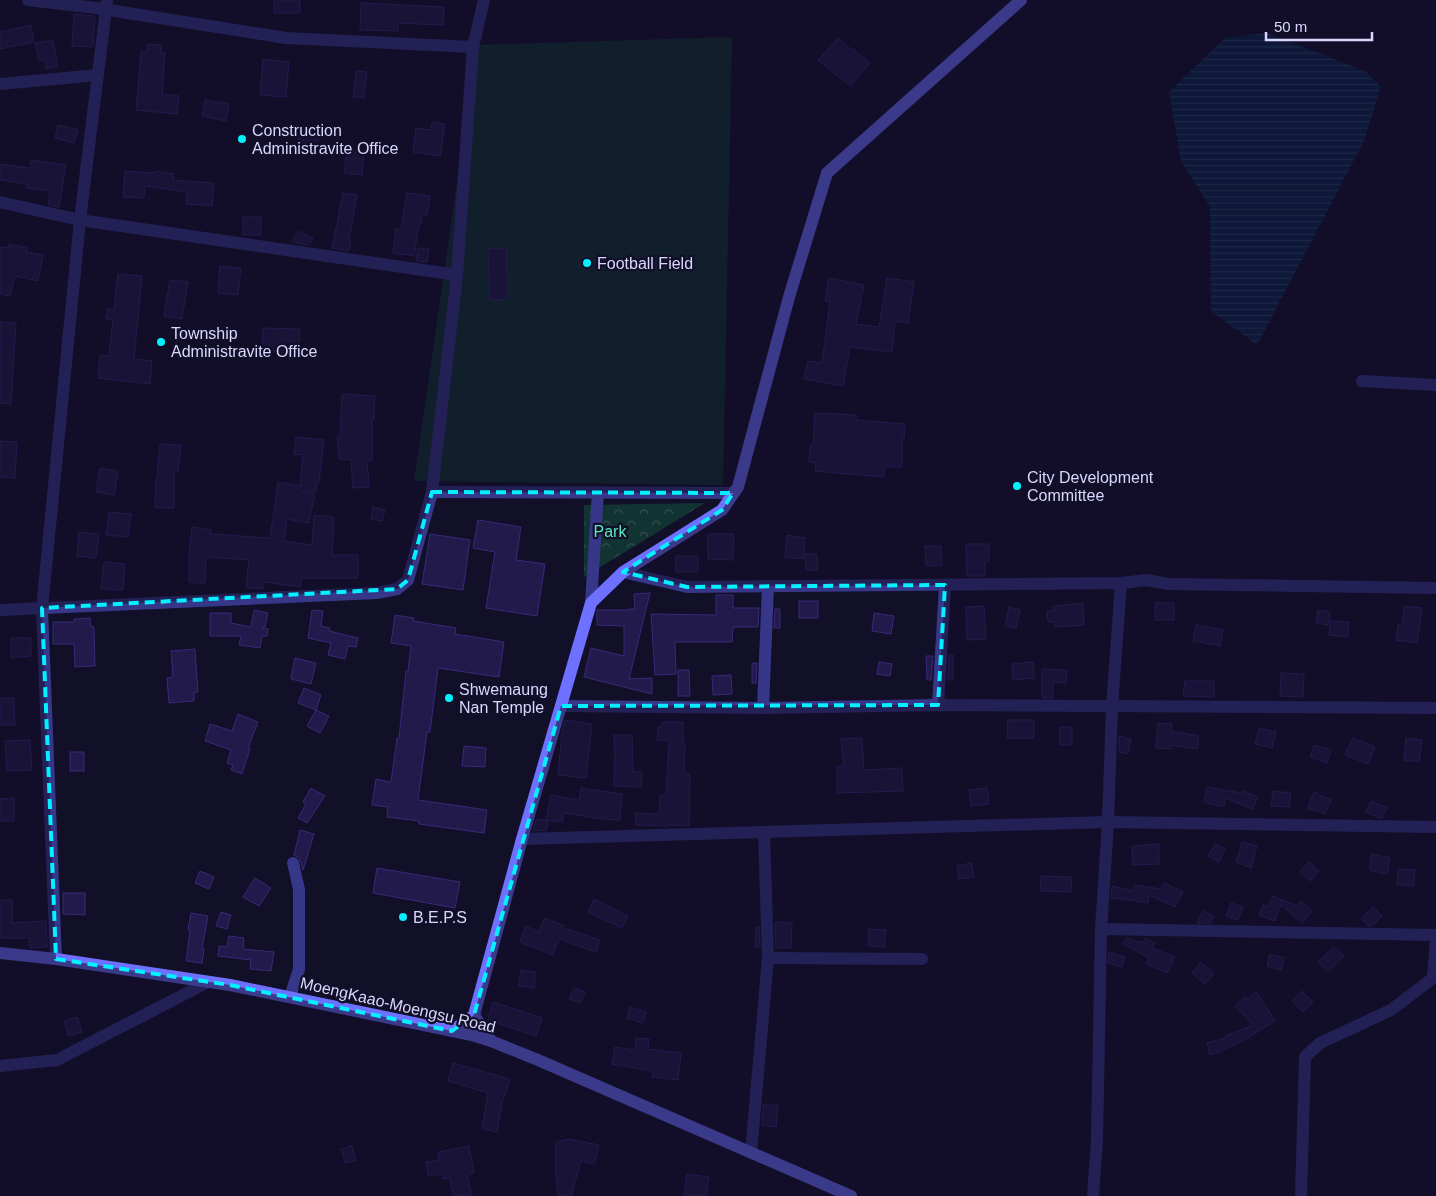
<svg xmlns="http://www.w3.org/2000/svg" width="1436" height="1196" font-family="Helvetica,sans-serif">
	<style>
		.grass { fill: #113331 }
		.park { fill: url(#park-crowns) }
		.water { fill: url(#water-rules) }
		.building { fill: #221a4b; stroke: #372a78 }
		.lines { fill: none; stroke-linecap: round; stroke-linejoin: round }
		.minor { stroke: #37378a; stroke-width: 12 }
		.secondary { stroke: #6e70ff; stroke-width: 12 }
		.marked { fill: none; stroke: #03f0ff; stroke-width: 4; stroke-dasharray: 10 6; stroke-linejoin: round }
		.poi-dot { fill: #03f0ff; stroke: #120f29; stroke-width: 2 }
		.labels { text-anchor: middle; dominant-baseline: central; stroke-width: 4.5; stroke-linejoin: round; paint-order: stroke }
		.poi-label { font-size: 16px; fill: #dad7ff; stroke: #120f29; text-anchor: start }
		.park-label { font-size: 16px; fill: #5be7be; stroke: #120f29 }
		.street-label { font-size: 16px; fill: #dad7ff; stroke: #120f29 }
	</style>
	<defs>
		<pattern id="park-crowns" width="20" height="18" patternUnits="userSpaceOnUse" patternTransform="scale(1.25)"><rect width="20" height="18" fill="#113331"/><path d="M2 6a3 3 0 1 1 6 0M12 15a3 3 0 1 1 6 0" fill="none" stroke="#335050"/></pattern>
		<pattern id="water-rules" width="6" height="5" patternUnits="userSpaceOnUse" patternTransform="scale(1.25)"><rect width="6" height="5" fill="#09254d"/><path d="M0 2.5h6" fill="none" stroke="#2c4468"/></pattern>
	</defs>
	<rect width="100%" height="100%" fill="#120f29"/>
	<polygon class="grass" points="732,37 723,485 414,481 477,45"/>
	<polygon class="park" points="705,503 584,577 584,505"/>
	<polygon class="water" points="1267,33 1365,71 1381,87 1364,141 1257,345 1211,311 1210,207 1181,161 1169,92 1225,38"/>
	<g class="building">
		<rect x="274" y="0" width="26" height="13"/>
		<polygon points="361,3 444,7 443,25 398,23 398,31 360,30"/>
		<polygon points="74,14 95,16 93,47 72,46"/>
		<polygon points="31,25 34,42 0,49 0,32"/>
		<polygon points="838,38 852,50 853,49 870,63 850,86 818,60"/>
		<polygon points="53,40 58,66 46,69 45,60 39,61 35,43"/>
		<polygon points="147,44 161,45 161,53 165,53 162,94 179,96 177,114 136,110 141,52 147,52"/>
		<polygon points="263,59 289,62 286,97 260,95"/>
		<polygon points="356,71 367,72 364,98 353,97"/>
		<polygon points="205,100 229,104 226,121 202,116"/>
		<polygon points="432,122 445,124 440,156 413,152 416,128 431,130"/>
		<polygon points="58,125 78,130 74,143 55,138"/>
		<polygon points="301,127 320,131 317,151 297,148"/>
		<polygon points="347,151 364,153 362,175 344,173"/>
		<polygon points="31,160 66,165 59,207 48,205 50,191 27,188 27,184 0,180 0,164 30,168"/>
		<polygon points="125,171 155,173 155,171 174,174 173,180 214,183 212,206 186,204 187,192 145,186 144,198 123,197"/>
		<polygon points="343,193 357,195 349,240 351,241 349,251 332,248"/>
		<polygon points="407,193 430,196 427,215 422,214 421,224 419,224 414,256 393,253 396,229 401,230"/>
		<rect x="243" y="217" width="18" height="18"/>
		<polygon points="298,231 313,239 309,245 297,243 293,241"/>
		<polygon points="9,244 27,248 26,252 43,255 38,281 15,276 10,296 0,294 0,247 9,248"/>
		<polygon points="418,248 429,249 427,262 416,261"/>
		<polygon points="506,248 508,299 490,300 488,249"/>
		<polygon points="220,266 241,268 238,295 218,293"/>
		<polygon points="118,274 142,276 134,359 152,361 150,384 98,378 100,355 109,356 113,320 106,319 107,309 114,309"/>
		<polygon points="829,278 864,285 856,324 879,327 887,278 914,282 908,323 895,321 892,352 850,347 843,386 804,379 808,361 822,363 830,302 825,301"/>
		<polygon points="170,280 188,282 182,319 164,316"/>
		<polygon points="0,322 16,323 11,404 0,403"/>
		<polygon points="263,328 300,329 299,353 262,352"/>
		<polygon points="342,394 375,396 374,420 372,420 372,461 367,461 369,487 353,488 351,460 339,459 337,437 340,437"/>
		<polygon points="815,413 856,415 856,420 905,424 904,439 902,439 902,467 885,467 884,477 815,471 816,463 809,462 810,446 813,446"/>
		<polygon points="296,437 324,440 319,482 317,482 316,491 302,492 315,494 309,523 287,519 284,541 312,545 314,515 334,517 332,555 358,555 358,578 302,578 300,587 264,582 263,589 246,588 249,560 206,557 205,584 189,582 189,553 192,527 211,530 211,534 270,538 278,482 300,486 303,455 294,454"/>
		<polygon points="0,441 17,442 15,478 0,477"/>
		<polygon points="160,444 181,445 178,471 174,471 174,508 155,508 156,479 157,479"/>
		<polygon points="100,468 118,471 114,495 96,492"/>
		<polygon points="373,507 385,510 382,521 371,519"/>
		<polygon points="109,512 131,514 128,537 106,535"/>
		<polygon points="478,520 521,527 516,560 545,564 537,616 486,608 495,552 473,548"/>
		<polygon points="79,532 99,534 96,558 77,556"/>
		<polygon points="430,534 470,540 463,590 422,584"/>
		<polygon points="708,534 734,534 733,560 708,559"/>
		<polygon points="787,535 805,538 803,559 785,557"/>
		<polygon points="966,544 989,544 989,562 985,562 985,576 967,576"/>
		<polygon points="925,546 941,546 942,565 926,566"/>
		<polygon points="805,554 817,554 818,570 806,570"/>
		<rect x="676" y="556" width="22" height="16"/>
		<polygon points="104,562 125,564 123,590 101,589"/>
		<polygon points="650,593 629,679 652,678 652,694 584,677 591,648 624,656 624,626 597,625 597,610 629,610 629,609 635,609 634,594"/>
		<polygon points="716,595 733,595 733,608 759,608 758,627 733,627 732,642 675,642 676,674 655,675 651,614 716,615"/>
		<rect x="799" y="601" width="19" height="17"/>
		<polygon points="1083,603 1084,625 1055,627 1054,622 1048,622 1047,611 1053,611 1053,606"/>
		<rect x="1155" y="603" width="19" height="17"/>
		<polygon points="984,606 986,639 967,640 966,607"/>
		<polygon points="1404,606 1422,608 1417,643 1396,640 1398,625 1402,625"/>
		<polygon points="1009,607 1020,610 1016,628 1005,626"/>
		<polygon points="775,609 780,609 780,628 774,628"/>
		<polygon points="254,610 268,613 265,627 263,627 263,628 268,629 267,636 262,636 260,648 239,645 241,636 210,636 210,613 231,613 231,623 251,627"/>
		<polygon points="312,610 323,611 321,626 330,628 329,631 358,638 356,647 348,646 345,659 328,655 331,643 308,638"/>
		<polygon points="1318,610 1330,612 1328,625 1316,623"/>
		<polygon points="874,613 894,616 891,634 872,631"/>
		<polygon points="395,615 414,618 413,621 456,628 455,634 504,642 499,677 438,668 430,732 427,732 418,800 487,810 484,833 419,824 419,821 387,817 388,807 372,805 376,779 391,782 397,738 399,738 406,671 408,671 411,646 391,643"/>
		<polygon points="90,618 91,627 94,627 95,666 75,667 74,644 53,644 53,622 74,622 74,619"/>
		<polygon points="1330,621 1349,622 1348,637 1329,635"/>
		<polygon points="1196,625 1223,630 1220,646 1193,641"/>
		<polygon points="11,638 31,638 31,656 11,658"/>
		<polygon points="195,649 198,692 194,693 194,701 169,703 167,678 173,677 171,651"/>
		<polygon points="949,655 953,655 953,680 948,680"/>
		<polygon points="926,656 933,656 931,680 927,680"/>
		<polygon points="295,658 316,663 311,684 291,679"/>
		<polygon points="879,662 892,664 890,676 877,674"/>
		<polygon points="1033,662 1034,678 1013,680 1012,664"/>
		<polygon points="752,663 757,663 756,683 752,683"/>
		<polygon points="1042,669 1067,670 1066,683 1053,682 1053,698 1042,698"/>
		<polygon points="678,670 689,670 690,696 678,696"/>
		<polygon points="1281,673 1304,674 1303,697 1280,696"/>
		<polygon points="731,675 732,694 713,695 712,676"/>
		<polygon points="1185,681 1214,681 1214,697 1183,696"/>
		<polygon points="304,688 321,695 316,710 329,716 320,733 307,726 316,710 298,703"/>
		<polygon points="0,698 14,698 15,725 0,725"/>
		<polygon points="238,714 258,722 248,748 250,749 242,774 231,770 233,765 227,763 231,750 205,741 210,724 232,731"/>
		<polygon points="565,720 592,724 586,778 558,775 562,732"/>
		<polygon points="1008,720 1034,720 1034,738 1007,738"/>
		<polygon points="662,722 683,722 683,744 685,744 684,774 690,774 689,826 668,825 668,826 635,825 636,813 659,814 660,795 666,795 669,741 657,740 658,727 662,727"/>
		<polygon points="1158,723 1172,724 1171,731 1199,736 1197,749 1171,745 1170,749 1156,748"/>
		<rect x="1060" y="727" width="12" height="18"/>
		<polygon points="1259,728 1276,732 1272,748 1255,744"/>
		<polygon points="614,735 632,735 633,772 642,772 641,787 614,786 615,756"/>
		<polygon points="1119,736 1131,739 1128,754 1119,752"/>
		<polygon points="862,738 864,770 902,768 903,791 837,793 837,766 844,766 841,739"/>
		<polygon points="1353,738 1375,747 1368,764 1345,755"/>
		<polygon points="1406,738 1422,740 1419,762 1404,760"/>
		<polygon points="30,740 32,770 7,771 5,741"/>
		<polygon points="1314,745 1331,750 1327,763 1310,757"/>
		<polygon points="464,746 486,748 485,767 462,766"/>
		<rect x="70" y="752" width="14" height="19"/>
		<polygon points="1207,787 1241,793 1242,791 1258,797 1252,809 1225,798 1224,806 1220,806 1204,802"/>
		<polygon points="311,788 325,796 307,823 298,818 306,804 303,802"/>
		<polygon points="581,788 622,794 620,820 602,819 564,813 562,822 546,820 551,795 579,800"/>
		<polygon points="987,788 989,804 971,806 969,790"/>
		<polygon points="1273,791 1291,793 1289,807 1271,806"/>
		<polygon points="1314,792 1331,800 1325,814 1316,810 1307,809"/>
		<polygon points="14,798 14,821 0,821 0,799"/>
		<polygon points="1371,801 1387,808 1382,818 1379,818 1366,812"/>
		<polygon points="536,819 548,821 546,830 533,831"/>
		<polygon points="300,830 314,834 303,870 299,858 294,855"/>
		<polygon points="1242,842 1257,846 1251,868 1236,862"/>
		<polygon points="1159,844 1159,864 1133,865 1132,846"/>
		<polygon points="1215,844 1225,849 1219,862 1208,856"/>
		<polygon points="1372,854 1390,858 1387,874 1369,870"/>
		<polygon points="1309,862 1319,871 1310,881 1300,872"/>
		<polygon points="971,863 974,877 959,879 957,866"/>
		<polygon points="377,868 460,882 455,908 373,893"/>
		<polygon points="1398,869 1415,870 1414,886 1397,885"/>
		<polygon points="200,871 214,877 209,889 195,883"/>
		<polygon points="1041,876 1072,877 1071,892 1040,891"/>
		<polygon points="255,878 271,888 259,906 243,897"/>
		<polygon points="1164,883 1183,892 1175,907 1149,895 1148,903 1115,898 1115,899 1111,898 1112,886 1133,891 1134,885 1161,889"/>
		<polygon points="63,893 85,893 85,915 63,914"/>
		<polygon points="1273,896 1297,906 1301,901 1312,911 1302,923 1281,905 1275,921 1259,915 1263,905 1268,907"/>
		<polygon points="594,899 628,916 622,928 588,912"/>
		<polygon points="0,900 12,900 12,923 46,921 47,947 30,948 29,938 0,938"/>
		<polygon points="1231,903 1243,907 1238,920 1226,916"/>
		<polygon points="1373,907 1382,916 1372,926 1368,926 1361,919"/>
		<polygon points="1203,911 1214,917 1211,923 1197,923"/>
		<polygon points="221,912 231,915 227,929 216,926"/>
		<polygon points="191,913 208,916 202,949 204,949 202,963 186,961 190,930 188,930"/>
		<polygon points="545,918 564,926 563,928 600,940 596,952 559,939 553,955 520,942 526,926 539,932"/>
		<polygon points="775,922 792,923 791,948 776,948"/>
		<polygon points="756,927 759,927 760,947 755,947"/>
		<polygon points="869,929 886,930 884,947 868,946"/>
		<polygon points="229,936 244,938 243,949 274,952 271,971 250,969 251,960 218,956 219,946 227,947"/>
		<polygon points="1126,938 1142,943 1146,938 1155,943 1152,948 1175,957 1167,973 1146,964 1149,958 1123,944"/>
		<polygon points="1334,947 1344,956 1328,972 1318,962"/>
		<polygon points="1109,952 1125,957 1122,967 1108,963"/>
		<polygon points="1270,954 1284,958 1281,970 1267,966"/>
		<polygon points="1201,962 1214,974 1205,984 1192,973"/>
		<polygon points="521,970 536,972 534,988 518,986"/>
		<polygon points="574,988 585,992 580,1003 569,999"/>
		<polygon points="1256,991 1275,1021 1243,1041 1222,1050 1222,1051 1210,1055 1207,1043 1226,1038 1225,1036 1253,1025 1235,1006 1245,996 1247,999"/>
		<polygon points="1302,991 1313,1002 1303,1012 1292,1001"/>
		<polygon points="493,1002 542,1018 536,1036 488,1020"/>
		<polygon points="630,1007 646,1012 643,1023 627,1018"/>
		<polygon points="77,1017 82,1032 69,1036 64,1021"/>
		<polygon points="636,1038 649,1039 648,1049 681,1053 678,1080 652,1077 653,1071 612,1064 615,1047 635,1050"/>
		<polygon points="453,1063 510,1079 502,1103 497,1132 482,1129 488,1093 448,1081"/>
		<polygon points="763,1104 778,1106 776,1127 762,1125"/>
		<polygon points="569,1139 599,1145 594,1164 581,1161 571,1196 558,1196 556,1176 556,1142"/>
		<polygon points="352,1146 356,1160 345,1163 341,1149"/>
		<polygon points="469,1146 474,1173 467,1175 472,1196 454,1196 449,1178 443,1179 442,1174 428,1176 426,1162 439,1160 438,1152"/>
		<polygon points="687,1174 709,1177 706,1196 684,1196"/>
	</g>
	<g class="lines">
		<g class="minor">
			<polyline points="28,0 96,8 286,38 473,47"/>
			<polyline points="0,84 98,75"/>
			<polyline points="0,202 80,220 457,275"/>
			<polyline points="1362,381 1436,385"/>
			<polyline points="432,492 733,493"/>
			<polyline points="623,572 687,587 1121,583 1147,580 1168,584 1436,588"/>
			<polyline points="591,603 598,492"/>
			<polyline points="0,610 377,593 397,589 408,580 432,492 457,275 473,47 484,0"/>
			<polyline points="938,705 945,585"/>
			<polyline points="561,706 763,708 938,705 1436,708"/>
			<polyline points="763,708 768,586"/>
			<polyline points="522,839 1108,822 1436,827"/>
			<polyline points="1101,929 1436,935"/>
			<polyline points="768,958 922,959"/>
			<polyline points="56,959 42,608 80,220 107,0"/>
			<polyline points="290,997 299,969 299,889 293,863"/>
			<polyline points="0,1066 57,1060 208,982"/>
			<polyline points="751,1153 768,958 764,832"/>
			<polyline points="1093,1196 1097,1140 1101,929 1108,822 1112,707 1121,583"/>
			<polyline points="1301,1196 1305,1057 1320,1043 1391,1010 1433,978 1436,938"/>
		</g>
		<g class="secondary">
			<polyline points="0,953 56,959 230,985 472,1035 491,1041 538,1060 851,1196"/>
			<polyline points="474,1015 491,1041"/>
			<polyline points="452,1031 474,1015 522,839 591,603 623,572 722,510 738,487 789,297 827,173 1021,0"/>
		</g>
	</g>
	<path d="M0 0H1436V1196H0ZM432 492 733 493 722 510 623 572 687 587 945 585 938 705 561 706 474 1015 452 1031 230 985 56 959 42 608 397 589 408 580Z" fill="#120f29" fill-opacity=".55" fill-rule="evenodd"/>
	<path class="marked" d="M432 492 733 493 722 510 623 572 687 587 945 585 938 705 561 706 474 1015 452 1031 230 985 56 959 42 608 397 589 408 580Z"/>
	<g class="poi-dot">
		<circle cx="242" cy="139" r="5"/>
		<circle cx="587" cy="263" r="5"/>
		<circle cx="161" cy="342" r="5"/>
		<circle cx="1017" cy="486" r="5"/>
		<circle cx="449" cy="698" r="5"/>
		<circle cx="403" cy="917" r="5"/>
	</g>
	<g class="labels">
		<g class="poi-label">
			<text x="252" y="130">Construction<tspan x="252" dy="18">Administravite Office</tspan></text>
			<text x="597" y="263">Football Field</text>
			<text x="171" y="333">Township<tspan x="171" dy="18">Administravite Office</tspan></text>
			<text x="1027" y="477">City Development<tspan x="1027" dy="18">Committee</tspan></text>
			<text x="459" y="689">Shwemaung<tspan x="459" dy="18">Nan Temple</tspan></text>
			<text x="413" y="917">B.E.P.S</text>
		</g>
		<g class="park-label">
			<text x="610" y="531">Park</text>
		</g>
		<g class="street-label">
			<text transform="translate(398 1005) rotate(13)">MoengKaao-Moengsu Road</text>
		</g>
	</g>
	<path d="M1266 32v8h106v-8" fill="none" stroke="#dad7ff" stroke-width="2.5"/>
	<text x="1274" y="32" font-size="15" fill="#dad7ff" stroke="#120f29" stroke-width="4" paint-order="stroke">50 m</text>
</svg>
